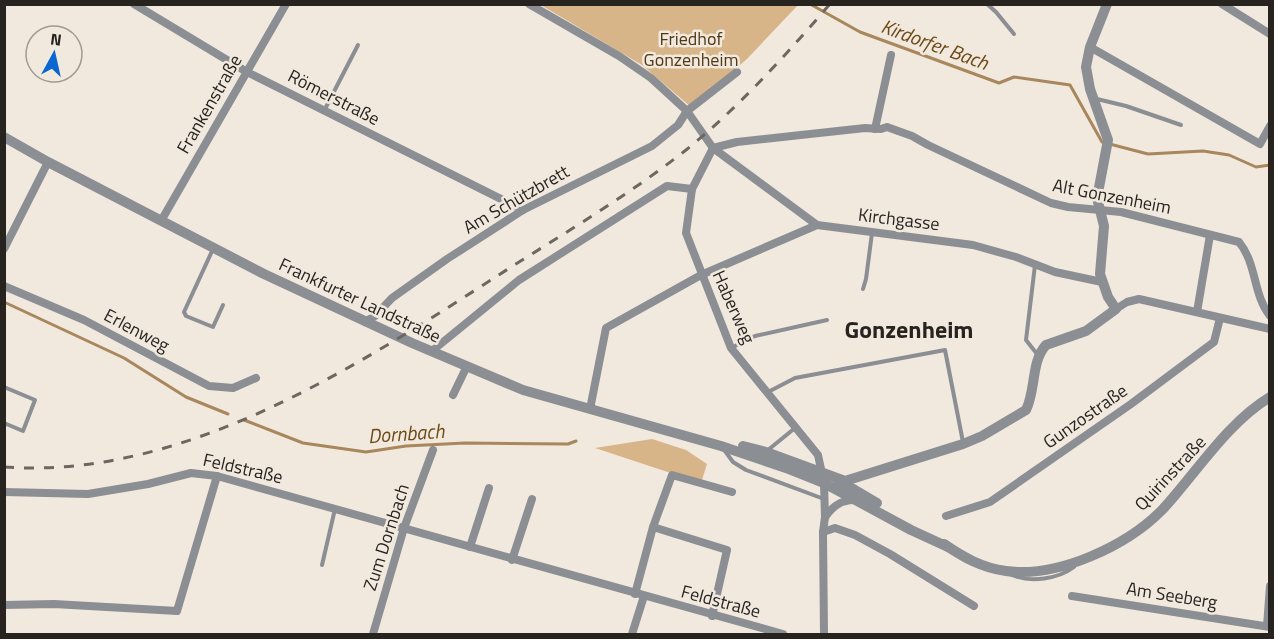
<svg xmlns="http://www.w3.org/2000/svg" width="1274" height="639" font-family="'Titillium Web',sans-serif">
	<style>
		.green { fill: #d8b589 }
		.lines { fill: none; stroke-linecap: round; stroke-linejoin: round }
		.stream { stroke: #a8875c; stroke-width: 3 }
		.service { stroke: #8b8e92; stroke-width: 4 }
		.minor { stroke: #8b8e92; stroke-width: 8 }
		.tertiary { stroke: #8b8e92; stroke-width: 10 }
		.rail { stroke: #6c6761; stroke-width: 3; stroke-dasharray: 10 10; stroke-linecap: butt }
		.labels { text-anchor: middle; dominant-baseline: central; stroke-width: 5; stroke-linejoin: round; paint-order: stroke }
		.park-label { font-size: 18px; fill: #513815; stroke: #f1e8de }
		.street-label { font-size: 18px; fill: #272420; stroke: #f1e8de }
		.water-label { font-size: 20px; font-style: italic; fill: #6d4a16; stroke: #f1e8de }
		.district-label { font-size: 24px; font-weight: bold; fill: #272420; stroke: #f1e8de }
	</style>
	<rect width="100%" height="100%" fill="#f1e8de"/>
	<g class="green">
		<polygon points="541,5 798,5 747,59 691,107 642,65"/>
		<polygon points="652,439 686,450 707,464 701,483 595,448"/>
	</g>
	<g class="lines">
		<g class="stream">
			<polyline points="810,4 860,32 999,83 1014,77 1070,85 1102,142 1148,154 1203,151 1229,155 1256,167 1270,165"/>
			<polyline points="4,302 124,358 186,397 228,414"/>
			<polyline points="244,420 303,443 366,452 406,446 465,443 568,444 576,441"/>
		</g>
		<g class="service">
			<polyline points="987,4 996,12 1014,34"/>
			<polyline points="1097,99 1126,106 1181,125"/>
			<polyline points="325,109 358,45"/>
			<polyline points="213,249 184,312 186,316 213,327 223,305"/>
			<polyline points="1035,265 1026,340 1037,354"/>
			<polyline points="863,289 866,279 872,233"/>
			<polyline points="731,348 755,336 827,320"/>
			<polyline points="4,387 35,400 23,431 4,423"/>
			<polyline points="768,392 795,378 945,350 963,442"/>
			<polyline points="768,450 795,428"/>
			<polyline points="725,451 733,462 746,470 824,499"/>
			<polyline points="322,565 335,509"/>
			<path d="M1012 575C1031 583 1058 579 1074 567"/>
		</g>
		<g class="minor">
			<polyline points="134,4 247,72 523,210"/>
			<polyline points="529,4 619,56 651,78 687,111 713,148 817,225 973,245 1016,257 1055,272 1102,282"/>
			<polyline points="1222,4 1270,34"/>
			<polyline points="1090,47 1260,144 1270,126"/>
			<polyline points="875,129 891,55"/>
			<path d="M713 148 737 142 865 128 881 129 887 127 912 136 928 145 1051 203 1068 207 1121 212 1239 242C1257 264 1253 295 1270 316"/>
			<polyline points="713,148 692,189 686,233 731,348 818,455 824,483 825,517 823,532 824,634"/>
			<polyline points="161,221 286,4"/>
			<polyline points="4,249 48,162"/>
			<polyline points="4,286 84,320 209,386 233,388 256,378"/>
			<polyline points="1116,309 1127,302 1139,299 1270,329"/>
			<polyline points="1197,312 1210,235"/>
			<polyline points="365,322 375,316 392,298 447,259 523,210 652,146 678,125 687,111 737,72"/>
			<polyline points="432,351 519,280 667,186 692,189"/>
			<polyline points="453,395 467,366"/>
			<polyline points="590,409 606,328 701,275 817,225"/>
			<polyline points="4,492 88,494 148,484 191,473 217,476 783,634"/>
			<path d="M826 516C833 506 841 500 854 500"/>
			<polyline points="946,516 990,502 1131,404 1214,342 1220,318"/>
			<polyline points="653,527 727,550 712,616"/>
			<polyline points="823,532 835,528 855,535 890,554 974,606"/>
			<polyline points="470,547 489,488"/>
			<polyline points="512,560 532,499"/>
			<polyline points="635,594 653,527 672,475 732,492"/>
			<polyline points="1072,596 1270,627"/>
			<polyline points="4,605 54,604 177,611 217,476"/>
			<polyline points="1267,626 1270,586"/>
			<polyline points="373,634 404,528 433,450"/>
			<polyline points="632,634 644,596"/>
		</g>
		<g class="tertiary">
			<polyline points="4,137 48,162 264,274 412,343 523,390 721,446 789,469 824,483 911,530 948,547"/>
			<path d="M743 446 766 452 845 481 963 444 982 436 1026 410C1036 390 1031 361 1046 345L1086 331 1116 309 1108 297 1100 274 1104 226 1097 198 1108 140 1090 89 1086 67 1090 47 1107 4"/>
			<polyline points="838,480 877,503"/>
			<path d="M944 544C963 557 982 568 1006 571 1058 578 1127 546 1163 509 1196 473 1228 422 1270 397"/>
		</g>
		<path class="rail" d="M4 467C186 480 362 363 508 269 568 231 630 194 686 150 739 107 785 56 830 4"/>
	</g>
	<g class="labels">
		<g class="park-label">
			<text x="691" y="38">Friedhof<tspan x="691" dy="21">Gonzenheim</tspan></text>
		</g>
		<g class="street-label">
			<text transform="translate(334 97) rotate(27)">Römerstraße</text>
			<text transform="translate(209 104) rotate(-60)">Frankenstraße</text>
			<text transform="translate(1112 196) rotate(11)">Alt Gonzenheim</text>
			<text transform="translate(516 199) rotate(-30)">Am Schützbrett</text>
			<text transform="translate(899 219) rotate(7)">Kirchgasse</text>
			<text transform="translate(360 300) rotate(25)">Frankfurter Landstraße</text>
			<text transform="translate(734 307) rotate(66)">Haberweg</text>
			<text transform="translate(137 330) rotate(28)">Erlenweg</text>
			<text transform="translate(1085 416) rotate(-35)">Gunzostraße</text>
			<text transform="translate(243 468) rotate(13)">Feldstraße</text>
			<text transform="translate(1170 473) rotate(-47)">Quirinstraße</text>
			<text transform="translate(386 537) rotate(-72)">Zum Dornbach</text>
			<text transform="translate(1172 595) rotate(9)">Am Seeberg</text>
			<text transform="translate(721 601) rotate(15)">Feldstraße</text>
		</g>
		<g class="water-label">
			<text transform="translate(935 44) rotate(20)">Kirdorfer Bach</text>
			<text transform="translate(406 433) rotate(-4)">Dornbach</text>
		</g>
		<g class="district-label">
			<text x="909" y="329">Gonzenheim</text>
		</g>
	</g>
	<rect width="1274" height="639" fill="none" stroke="#272420" stroke-width="12"/>
	<g transform="translate(54 54) rotate(8)"><circle r="28" fill="#f1e8de" stroke="#a09a92" stroke-width="1.5"/>
	<path d="M0-4.5L10 22L0 15L-10 22Z" fill="#0a67d0"/>
	<text y="-9" font-size="16" font-weight="bold" text-anchor="middle" fill="#272420">N</text>
	</g>
</svg>
